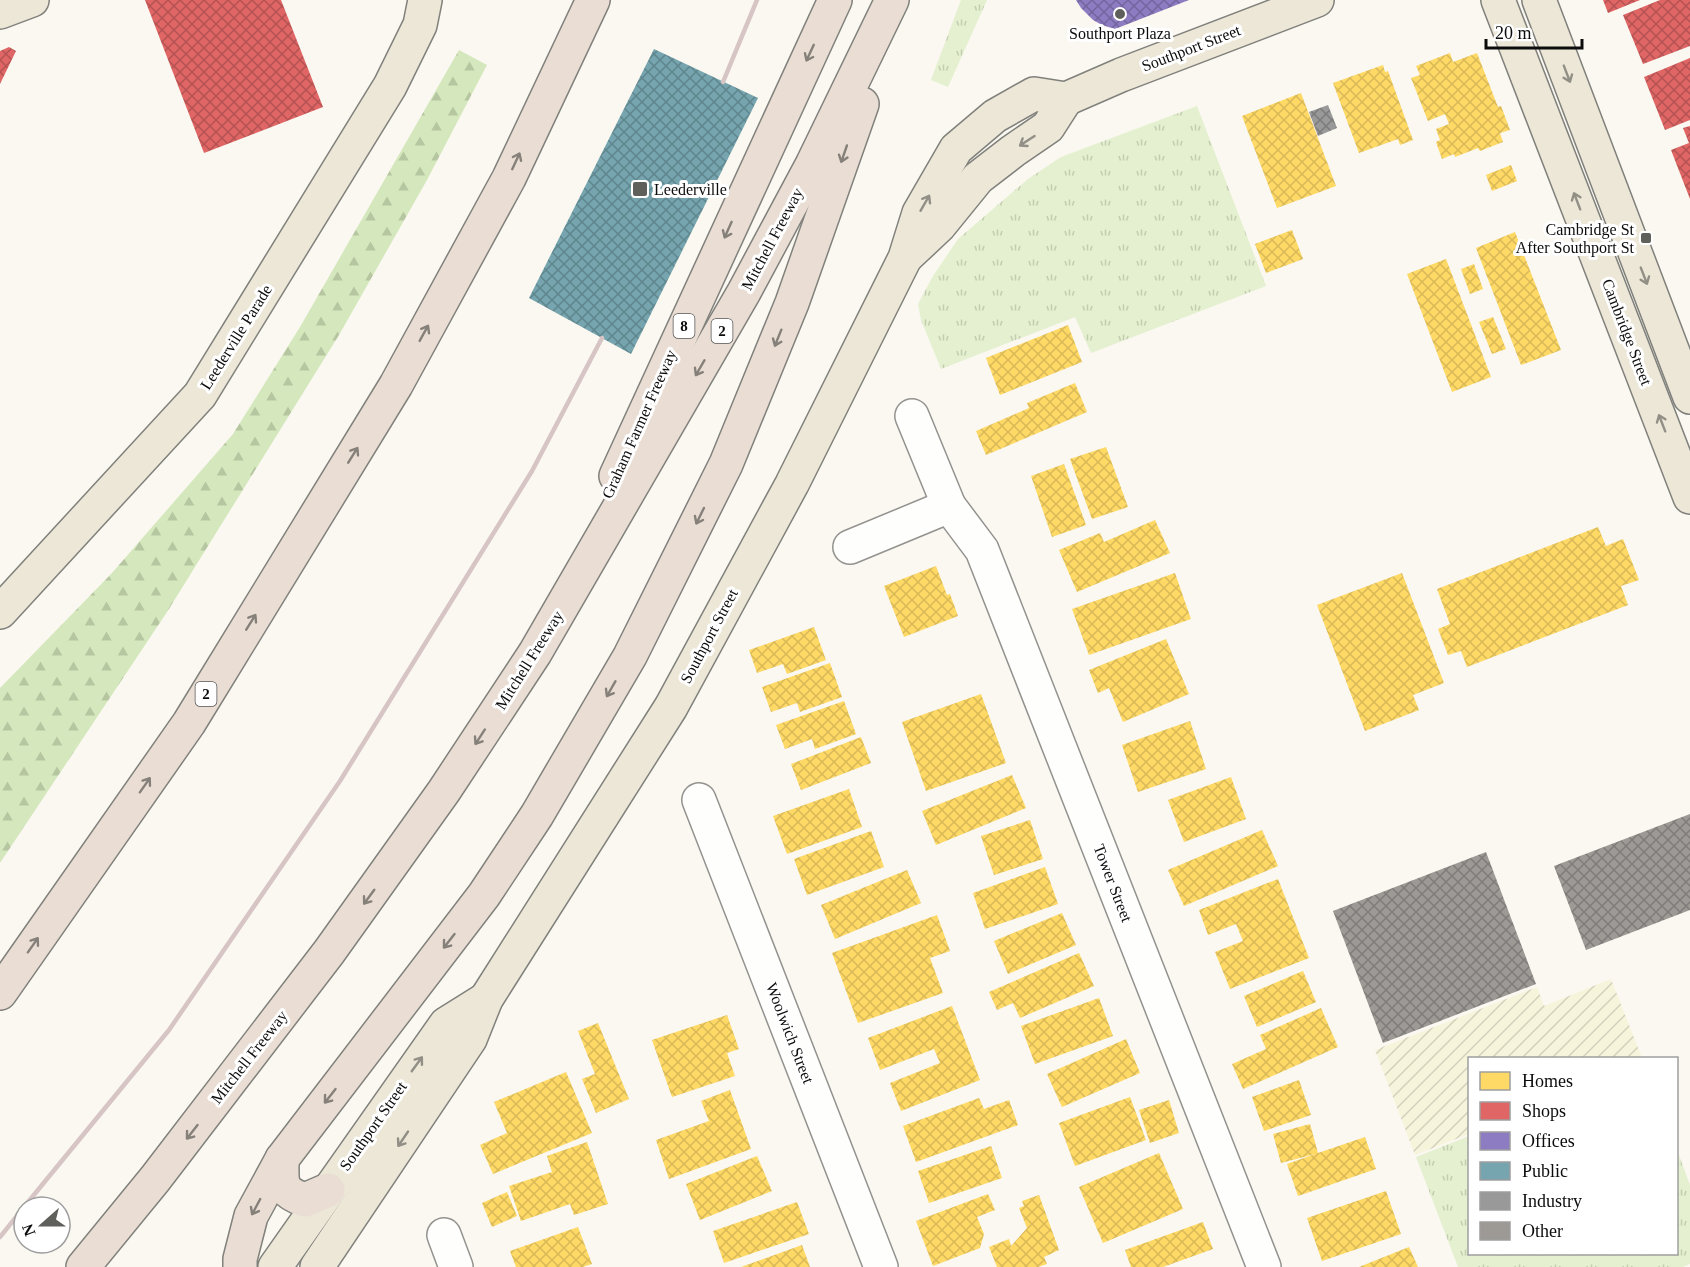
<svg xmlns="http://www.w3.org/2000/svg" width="1690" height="1267" font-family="Georgia,serif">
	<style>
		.farmland { fill: url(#farmland-furrows) }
		.grass { fill: url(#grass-tufts) }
		.forest { fill: url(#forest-firs) }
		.homes { fill: url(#homes-cross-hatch) }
		.shops { fill: url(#shops-cross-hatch) }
		.offices { fill: url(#offices-cross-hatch) }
		.public { fill: url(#public-cross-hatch) }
		.industry { fill: url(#industry-cross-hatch) }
		.building { fill: url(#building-cross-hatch) }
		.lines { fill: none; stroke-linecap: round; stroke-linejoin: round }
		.minor-casing { stroke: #93928f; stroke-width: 36 }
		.major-casing { stroke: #80807c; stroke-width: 36 }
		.highway-casing { stroke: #80807c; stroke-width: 36 }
		.minor { stroke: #fefefd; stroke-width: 33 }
		.major { stroke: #ece7d7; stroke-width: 33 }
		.highway { stroke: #eaded4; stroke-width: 33 }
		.rail { stroke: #d7c4c5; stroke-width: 4.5 }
		.oneway { stroke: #86807a }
		.oneway2 { stroke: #928f86 }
		.poi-dot { fill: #5f5f5c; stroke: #fff; stroke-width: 2 }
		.labels { text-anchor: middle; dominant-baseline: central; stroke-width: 6; stroke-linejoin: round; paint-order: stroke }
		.shield { fill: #fff; stroke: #555; stroke-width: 1.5 }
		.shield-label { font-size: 15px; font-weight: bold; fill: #0c0c0c }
		.poi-label { font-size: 16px; fill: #0c0c0c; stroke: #fff }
		.street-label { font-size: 16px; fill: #0c0c0c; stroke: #fff }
	</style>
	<defs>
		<pattern id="farmland-furrows" width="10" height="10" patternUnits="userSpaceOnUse" patternTransform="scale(1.5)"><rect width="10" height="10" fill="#f7f4dc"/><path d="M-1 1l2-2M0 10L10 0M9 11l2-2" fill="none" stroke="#d3d0bc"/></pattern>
		<pattern id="grass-tufts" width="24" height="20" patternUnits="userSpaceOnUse" patternTransform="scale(1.5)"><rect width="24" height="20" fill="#e4f0cf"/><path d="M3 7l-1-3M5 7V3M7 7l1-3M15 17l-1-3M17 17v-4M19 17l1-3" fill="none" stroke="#c2cdb1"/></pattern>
		<pattern id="forest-firs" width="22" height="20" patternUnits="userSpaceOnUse" patternTransform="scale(1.5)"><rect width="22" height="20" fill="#d5e8bd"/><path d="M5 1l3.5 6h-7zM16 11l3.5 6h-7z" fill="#b6c6a1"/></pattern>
		<pattern id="homes-cross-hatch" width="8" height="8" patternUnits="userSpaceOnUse" patternTransform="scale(1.5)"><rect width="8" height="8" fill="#ffd966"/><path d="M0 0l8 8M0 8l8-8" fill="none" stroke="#d9b957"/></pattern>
		<pattern id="shops-cross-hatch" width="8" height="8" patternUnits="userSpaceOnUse" patternTransform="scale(1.5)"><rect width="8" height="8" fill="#e06666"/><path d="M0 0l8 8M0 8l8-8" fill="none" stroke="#b45252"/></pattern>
		<pattern id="offices-cross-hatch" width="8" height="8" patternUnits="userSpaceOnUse" patternTransform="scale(1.5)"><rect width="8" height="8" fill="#8e7cc3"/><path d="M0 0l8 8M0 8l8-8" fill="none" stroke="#72649d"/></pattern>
		<pattern id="public-cross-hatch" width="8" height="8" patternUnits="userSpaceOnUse" patternTransform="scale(1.5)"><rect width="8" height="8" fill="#76a5af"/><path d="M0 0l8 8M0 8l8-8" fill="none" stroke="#5f858d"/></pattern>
		<pattern id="industry-cross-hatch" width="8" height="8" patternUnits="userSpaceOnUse" patternTransform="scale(1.5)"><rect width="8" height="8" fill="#999"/><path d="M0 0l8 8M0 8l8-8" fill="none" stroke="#7b7b7b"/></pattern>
		<pattern id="building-cross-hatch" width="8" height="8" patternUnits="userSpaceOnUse" patternTransform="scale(1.5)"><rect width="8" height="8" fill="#9d9a96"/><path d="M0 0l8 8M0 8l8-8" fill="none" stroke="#7e7c79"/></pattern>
	</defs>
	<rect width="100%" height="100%" fill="#faf8f0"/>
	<polygon class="farmland" points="1611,979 1642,1058 1470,1058 1469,1134 1415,1155 1375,1050 1537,987 1544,1006"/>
	<g class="grass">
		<polygon points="961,0 987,0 948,87 931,80"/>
		<polygon points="1197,106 1266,286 1091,353 1075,317 941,369 921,320 918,304 933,276 958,239 1028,179 1061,157"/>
		<polygon points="1469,1136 1470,1254 1676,1254 1677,1150 1690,1185 1690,1264 1683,1267 1458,1267 1416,1157"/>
	</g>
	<polygon class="forest" points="459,50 487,65 427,180 339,335 167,612 0,863 0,688 112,573 233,434 300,327"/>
	<g class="homes">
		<polygon points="1450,53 1453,62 1477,53 1498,107 1501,106 1510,130 1500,133 1503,142 1480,151 1478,148 1455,157 1454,154 1442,159 1436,142 1440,140 1436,129 1449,124 1445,114 1428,121 1411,78 1420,75 1416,66"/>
		<polygon points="1383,65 1385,72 1388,71 1413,140 1400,145 1398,139 1359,153 1333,83"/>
		<polygon points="1301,93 1336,186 1277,208 1242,116"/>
		<polygon points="1511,165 1517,181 1492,191 1486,175"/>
		<polygon points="1292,230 1303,259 1266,273 1255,244"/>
		<polygon points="1515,232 1561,350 1521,365 1476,248"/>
		<polygon points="1446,259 1491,377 1452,392 1407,274"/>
		<polygon points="1474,264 1483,289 1470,294 1461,269"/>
		<polygon points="1493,317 1506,349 1492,354 1479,322"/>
		<polygon points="1068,325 1082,362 1000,395 986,358"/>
		<polygon points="1075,383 1087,412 986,455 976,431 1029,408 1027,403"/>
		<polygon points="1106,447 1128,507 1092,519 1070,459"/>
		<polygon points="1064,464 1086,525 1052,537 1031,476"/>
		<polygon points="1155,520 1170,553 1077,592 1059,550 1100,533 1104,542"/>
		<polygon points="1598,527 1606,546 1623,539 1639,580 1621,586 1628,605 1467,667 1461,651 1448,655 1438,629 1450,624 1437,589"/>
		<polygon points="936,566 947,595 950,594 958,616 904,637 884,586"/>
		<polygon points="1175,573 1191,619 1089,655 1072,609"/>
		<polygon points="1402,573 1444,683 1413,695 1419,710 1365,731 1317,605"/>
		<polygon points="814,627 826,660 787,674 783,664 757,673 749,650"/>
		<polygon points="1166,639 1189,694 1123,722 1109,688 1098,693 1089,670"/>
		<polygon points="830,663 842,697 800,712 797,703 771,712 762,687"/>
		<polygon points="981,694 1006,763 926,791 902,722"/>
		<polygon points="844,701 856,734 815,749 812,739 785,749 776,725"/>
		<polygon points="1190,721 1206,769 1138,792 1122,745"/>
		<polygon points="861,737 871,763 801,790 791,764"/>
		<polygon points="1012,775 1026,808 936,845 922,811"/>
		<polygon points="1231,777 1246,819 1184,842 1168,800"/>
		<polygon points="849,789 862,827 787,854 773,816"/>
		<polygon points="1030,820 1043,859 994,875 981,836"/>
		<polygon points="1262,830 1278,866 1184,906 1168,870"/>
		<polygon points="871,831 884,867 807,895 794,859"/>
		<polygon points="1045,867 1058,904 985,929 973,893"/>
		<polygon points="907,870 921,903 835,939 821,905"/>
		<polygon points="1278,879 1309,958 1230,989 1215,952 1243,941 1236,924 1208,935 1199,910"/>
		<polygon points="1062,913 1076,945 1008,974 994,941"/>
		<polygon points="937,915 950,951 930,958 943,993 858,1023 832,953"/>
		<polygon points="1079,953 1094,986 1020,1018 1013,1003 997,1010 989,992"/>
		<polygon points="1303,971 1316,1002 1257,1027 1244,996"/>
		<polygon points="1099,998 1113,1036 1035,1064 1021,1026"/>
		<polygon points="952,1006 980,1080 901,1111 890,1083 940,1063 934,1049 880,1070 868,1038"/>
		<polygon points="1321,1008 1338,1047 1243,1089 1232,1064 1266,1049 1260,1035"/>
		<polygon points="727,1015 739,1049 727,1053 735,1076 672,1097 652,1040"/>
		<polygon points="598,1023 629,1099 596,1113 582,1079 595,1074 578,1031"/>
		<polygon points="1126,1039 1140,1073 1062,1107 1047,1074"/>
		<polygon points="566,1072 592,1133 493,1174 480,1145 507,1133 494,1102"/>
		<polygon points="1299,1080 1311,1115 1264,1131 1252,1097"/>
		<polygon points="730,1090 751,1149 669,1179 656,1140 709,1121 701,1101"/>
		<polygon points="1130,1097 1146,1140 1075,1166 1059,1123"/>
		<polygon points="979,1098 984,1109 1009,1100 1018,1125 916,1162 903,1126"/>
		<polygon points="1169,1100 1179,1133 1150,1143 1139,1110"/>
		<polygon points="1310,1124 1318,1153 1365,1137 1376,1169 1298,1196 1287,1164 1315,1154 1281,1163 1273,1134"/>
		<polygon points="587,1142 608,1204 574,1215 570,1204 521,1221 509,1186 552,1172 547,1156"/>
		<polygon points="991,1146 1002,1178 929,1203 918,1171"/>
		<polygon points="1159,1153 1183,1209 1103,1243 1079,1187"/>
		<polygon points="757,1156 772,1191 700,1220 686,1184"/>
		<polygon points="1386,1191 1401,1234 1322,1261 1307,1218"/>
		<polygon points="507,1192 517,1216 492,1227 482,1203"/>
		<polygon points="988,1194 995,1210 977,1217 984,1234 980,1248 933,1266 916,1221"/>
		<polygon points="1039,1195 1059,1250 1044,1257 1047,1264 1038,1267 997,1267 989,1247 1009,1239 1011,1246 1027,1228 1019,1208 1024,1206 1022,1201"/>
		<polygon points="797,1202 809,1234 724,1263 713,1231"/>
		<polygon points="1203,1222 1213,1249 1163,1267 1131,1267 1125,1250"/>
		<polygon points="578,1227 592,1264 583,1267 516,1267 510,1251"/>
		<polygon points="802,1245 810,1267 741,1267"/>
		<polygon points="1409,1247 1418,1267 1359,1267"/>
	</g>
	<g class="shops">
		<polygon points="145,0 281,0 323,107 204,153"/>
		<polygon points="1603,0 1640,0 1608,13"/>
		<polygon points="1660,0 1690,0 1690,46 1643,64 1623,15"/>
		<polygon points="9,47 16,51 0,84 0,51"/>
		<polygon points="1690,58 1690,120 1665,130 1644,77"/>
		<polygon points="1690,126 1690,199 1671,150 1689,143 1683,128"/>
	</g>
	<polygon class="offices" points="1076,0 1189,0 1115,29 1102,25 1093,20 1081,8"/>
	<polygon class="public" points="654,49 758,98 631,354 529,298"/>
	<polygon class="industry" points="1328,105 1337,128 1318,136 1309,112"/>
	<g class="building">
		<polygon points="1690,814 1690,910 1586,950 1554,866"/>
		<polygon points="1486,852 1536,984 1383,1043 1333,911"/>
	</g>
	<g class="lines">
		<defs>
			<g id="minor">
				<polyline points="912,416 949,506 982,550 1264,1267"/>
				<polyline points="850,547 949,506"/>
				<polyline points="699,800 881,1267"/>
				<polyline points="444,1235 456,1267"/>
			</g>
			<g id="major">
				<polyline points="1498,0 1690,497"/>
				<polyline points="1539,0 1690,397"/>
				<polyline points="0,12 32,0"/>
				<polyline points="906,257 939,226 978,178 1013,151 1048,127 1066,99"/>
				<polyline points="0,612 200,395 390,86 420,25 425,0"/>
				<polyline points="275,1267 446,1024 486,999"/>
				<polyline points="317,1267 470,1039 486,999 671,707 792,484 905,258 919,213 956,149 995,116 1034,94 1066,99 1121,75 1317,0"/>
			</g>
			<g id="highway">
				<polyline points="616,476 835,0"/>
				<polyline points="0,993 189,723 396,385 509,178 593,0"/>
				<path d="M282 1159C282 1183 279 1191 305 1200L328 1190"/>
				<polyline points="83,1267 155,1179 329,952 444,791 535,653 744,292 812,165 892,0"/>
				<polyline points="240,1267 240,1259 251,1216 282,1159 484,895 537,815 630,656 726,464 792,303 862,104"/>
			</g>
		</defs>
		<use href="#minor" class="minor-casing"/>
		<use href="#major" class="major-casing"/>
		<use href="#highway" class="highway-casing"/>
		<use href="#minor" class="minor"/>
		<use href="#major" class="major"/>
		<use href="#highway" class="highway"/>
		<g class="rail">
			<polyline points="723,82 757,0"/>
			<polyline points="24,1207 169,1030 340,781 532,471 602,338"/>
			<polyline points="0,1237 24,1207"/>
		</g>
	</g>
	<defs><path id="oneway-shaft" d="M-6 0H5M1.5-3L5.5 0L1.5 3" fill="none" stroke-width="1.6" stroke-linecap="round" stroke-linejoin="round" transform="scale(1.5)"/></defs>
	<g class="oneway">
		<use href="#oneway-shaft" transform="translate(810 53) rotate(115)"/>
		<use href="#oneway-shaft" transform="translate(844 154) rotate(109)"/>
		<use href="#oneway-shaft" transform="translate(516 161) rotate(-65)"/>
		<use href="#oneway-shaft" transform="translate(728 230) rotate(114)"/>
		<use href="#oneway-shaft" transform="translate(424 333) rotate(-61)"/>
		<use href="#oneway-shaft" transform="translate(778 338) rotate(112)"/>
		<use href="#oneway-shaft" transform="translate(700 368) rotate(120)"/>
		<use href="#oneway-shaft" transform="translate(353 455) rotate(-58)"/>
		<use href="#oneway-shaft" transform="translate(700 516) rotate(116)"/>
		<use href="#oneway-shaft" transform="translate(251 622) rotate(-58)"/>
		<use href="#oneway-shaft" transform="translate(611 689) rotate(120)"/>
		<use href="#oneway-shaft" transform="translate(480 737) rotate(123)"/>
		<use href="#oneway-shaft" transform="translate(145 785) rotate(-55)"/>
		<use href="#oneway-shaft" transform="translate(369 897) rotate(126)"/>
		<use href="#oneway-shaft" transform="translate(449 941) rotate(128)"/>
		<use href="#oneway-shaft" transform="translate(33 945) rotate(-55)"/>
		<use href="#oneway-shaft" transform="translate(330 1096) rotate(128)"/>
		<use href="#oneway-shaft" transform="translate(192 1132) rotate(128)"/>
		<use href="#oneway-shaft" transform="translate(256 1207) rotate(118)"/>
	</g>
	<g class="oneway2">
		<use href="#oneway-shaft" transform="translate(1567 74) rotate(69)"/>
		<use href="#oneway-shaft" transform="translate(1027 141) rotate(147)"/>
		<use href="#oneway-shaft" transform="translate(1577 201) rotate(-111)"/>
		<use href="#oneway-shaft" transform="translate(925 203) rotate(-60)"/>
		<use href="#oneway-shaft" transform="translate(1644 276) rotate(69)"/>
		<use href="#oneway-shaft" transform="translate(1662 423) rotate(-111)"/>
		<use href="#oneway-shaft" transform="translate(417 1064) rotate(-54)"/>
		<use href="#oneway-shaft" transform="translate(403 1139) rotate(124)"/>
	</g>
	<g class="poi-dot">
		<circle cx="1120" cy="14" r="6"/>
		<rect x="632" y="181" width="16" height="16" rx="3"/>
		<rect x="1640" y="232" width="12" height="12" rx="3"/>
	</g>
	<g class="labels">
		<g class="shield">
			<rect x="673.5" y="314" width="21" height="24" rx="4.5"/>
			<rect x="711.5" y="319" width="21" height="24" rx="4.5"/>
			<rect x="195.5" y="682" width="21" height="24" rx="4.5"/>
		</g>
		<g class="shield-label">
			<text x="684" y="326">8</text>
			<text x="722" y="331">2</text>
			<text x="206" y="694">2</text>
		</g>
		<g class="poi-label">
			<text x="1120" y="33">Southport Plaza</text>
			<text x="654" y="189" text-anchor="start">Leederville</text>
			<text x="1634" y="229" text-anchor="end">Cambridge St<tspan x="1634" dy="18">After Southport St</tspan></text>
		</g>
		<g class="street-label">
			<text transform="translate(1191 48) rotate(-21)">Southport Street</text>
			<text transform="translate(772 239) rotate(-62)">Mitchell Freeway</text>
			<text transform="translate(1627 332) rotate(69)">Cambridge Street</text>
			<text transform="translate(236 337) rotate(-58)">Leederville Parade</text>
			<text transform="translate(639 424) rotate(-66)">Graham Farmer Freeway</text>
			<text transform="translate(709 636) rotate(-62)">Southport Street</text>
			<text transform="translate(529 660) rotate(-58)">Mitchell Freeway</text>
			<text transform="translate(1113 883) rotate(69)">Tower Street</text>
			<text transform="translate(790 1033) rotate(69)">Woolwich Street</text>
			<text transform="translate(249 1057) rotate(-52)">Mitchell Freeway</text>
			<text transform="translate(373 1126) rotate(-55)">Southport Street</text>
		</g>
	</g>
	<rect x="1468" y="1057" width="210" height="198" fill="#ffffff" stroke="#9e9e9e" stroke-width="1.5"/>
	<rect x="1480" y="1072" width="30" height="18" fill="#ffd966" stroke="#9e9e9e" stroke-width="1.5"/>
	<text x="1522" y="1087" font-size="18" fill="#0c0c0c">Homes</text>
	<rect x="1480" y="1102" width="30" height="18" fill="#e06666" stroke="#9e9e9e" stroke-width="1.5"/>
	<text x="1522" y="1117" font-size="18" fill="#0c0c0c">Shops</text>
	<rect x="1480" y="1132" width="30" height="18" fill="#8e7cc3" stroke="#9e9e9e" stroke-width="1.5"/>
	<text x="1522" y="1147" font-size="18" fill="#0c0c0c">Offices</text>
	<rect x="1480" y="1162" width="30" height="18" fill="#76a5af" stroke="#9e9e9e" stroke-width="1.5"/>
	<text x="1522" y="1177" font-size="18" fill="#0c0c0c">Public</text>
	<rect x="1480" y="1192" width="30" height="18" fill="#999999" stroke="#9e9e9e" stroke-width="1.5"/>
	<text x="1522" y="1207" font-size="18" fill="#0c0c0c">Industry</text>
	<rect x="1480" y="1222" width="30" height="18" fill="#9d9a96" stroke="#9e9e9e" stroke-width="1.5"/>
	<text x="1522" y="1237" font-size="18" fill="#0c0c0c">Other</text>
	<g transform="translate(42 1225) rotate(249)"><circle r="28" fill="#ffffff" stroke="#9e9e9e" stroke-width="1.5"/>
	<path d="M0-4.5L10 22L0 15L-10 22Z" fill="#5f5f5c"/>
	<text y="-9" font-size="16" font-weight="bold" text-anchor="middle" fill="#0c0c0c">N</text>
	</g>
	<path d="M1486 39v9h96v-9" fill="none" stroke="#0c0c0c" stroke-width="3"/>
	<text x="1495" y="39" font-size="18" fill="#0c0c0c" stroke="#ffffff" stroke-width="4.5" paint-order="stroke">20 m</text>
</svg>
